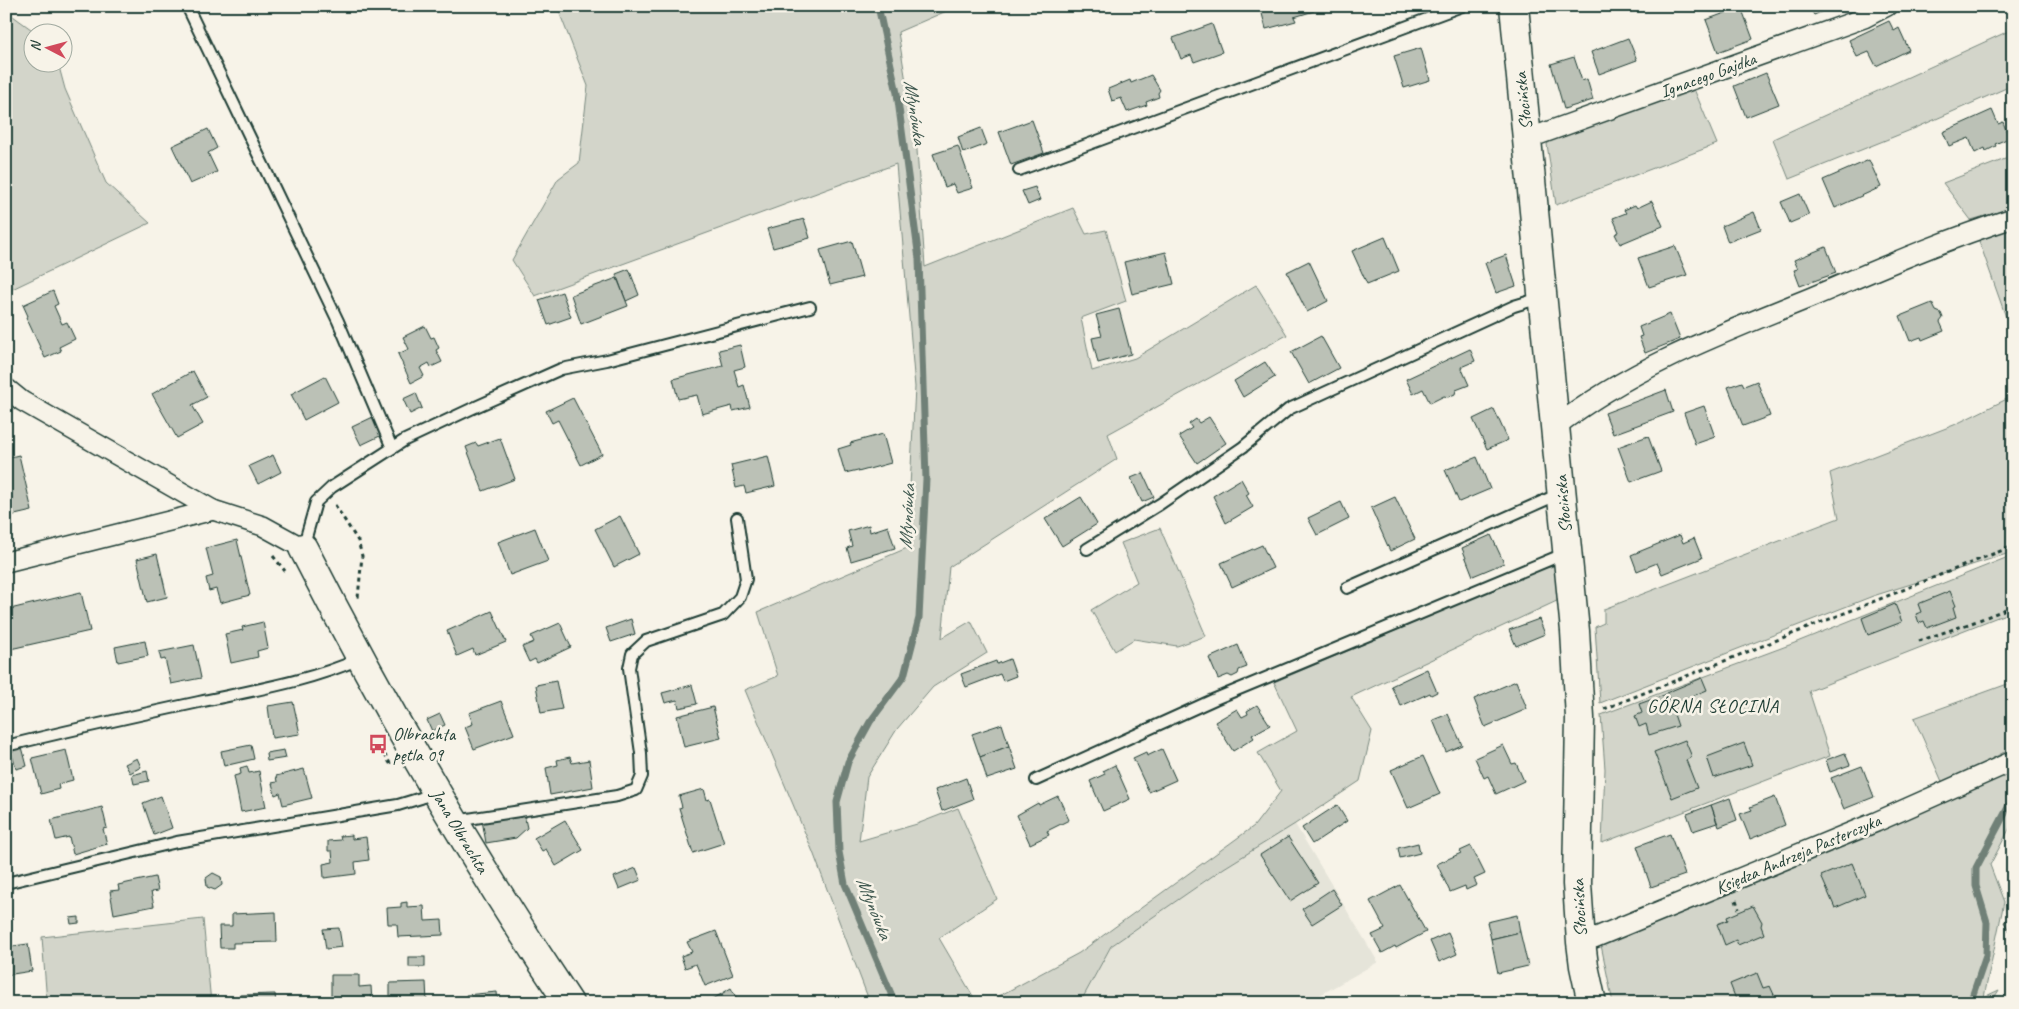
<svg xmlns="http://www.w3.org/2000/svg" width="2019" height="1009" font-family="Caveat,sans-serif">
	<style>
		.built { fill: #e5e4d9 }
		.green { fill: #d3d5ca; stroke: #79897f }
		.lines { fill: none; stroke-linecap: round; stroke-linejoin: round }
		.stream { stroke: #6f8077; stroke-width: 7 }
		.building { fill: #bbc1b6; stroke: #1f3d34 }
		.lane-casing { stroke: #1f3d34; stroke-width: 14 }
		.street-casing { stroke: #1f3d34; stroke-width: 22 }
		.secondary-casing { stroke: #1f3d34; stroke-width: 31 }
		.path { stroke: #1f3d34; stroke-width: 3; stroke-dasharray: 4 4; stroke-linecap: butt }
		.lane { stroke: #f7f3e8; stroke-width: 10 }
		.street { stroke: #f7f3e8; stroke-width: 19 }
		.secondary { stroke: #f7f3e8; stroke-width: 28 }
		.labels { text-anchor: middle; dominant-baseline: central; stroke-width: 5; stroke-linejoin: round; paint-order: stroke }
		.street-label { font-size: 18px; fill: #1f3d34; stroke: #f7f3e8 }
		.poi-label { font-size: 18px; fill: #1f3d34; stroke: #f7f3e8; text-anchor: start }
		.water-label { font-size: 19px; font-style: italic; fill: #405950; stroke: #f7f3e8 }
		.neighbourhood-label { font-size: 19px; letter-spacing: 1px; fill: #1f3d34; stroke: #f7f3e8 }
	</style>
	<rect width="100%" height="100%" fill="#f7f3e8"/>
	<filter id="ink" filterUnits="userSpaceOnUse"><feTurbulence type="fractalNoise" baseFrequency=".02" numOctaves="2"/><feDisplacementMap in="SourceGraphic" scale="10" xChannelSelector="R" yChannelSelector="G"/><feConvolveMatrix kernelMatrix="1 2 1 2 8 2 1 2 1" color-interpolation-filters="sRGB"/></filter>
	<g filter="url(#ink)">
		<polygon class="built" points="1295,824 1378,962 1306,1003 1080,1003 1111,946 1224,868"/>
		<g class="green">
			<polygon points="563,6 958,6 898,32 917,150 925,267 1073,208 1086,234 1106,230 1126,301 1081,318 1092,371 1135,358 1256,285 1287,335 1108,434 1117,459 949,567 942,638 971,621 987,653 933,687 897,729 867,777 859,841 917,824 958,808 997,899 939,938 977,1003 870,1003 813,852 745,690 778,676 758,612 907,548 915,387 896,164 535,296 512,260 558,179 579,163 588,86 558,9"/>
			<polygon points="6,11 35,32 32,32 32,62 58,63 65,89 106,183 150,223 6,292"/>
			<polygon points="2013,29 2013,85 1918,127 1789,179 1773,139"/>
			<polygon points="1694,89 1717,144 1556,205 1547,144 1553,139"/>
			<polygon points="2013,156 2013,208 1971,220 1943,183"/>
			<polygon points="2013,226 2013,337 1978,238"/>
			<polygon points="2013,396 2013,552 1873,596 1600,703 1595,627 1604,623 1604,609 1839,518 1830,473 1954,425"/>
			<polygon points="1160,528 1206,636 1177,646 1134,639 1115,651 1091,610 1137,582 1121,543"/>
			<polygon points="2013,555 2013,611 1809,691 1830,756 1602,843 1605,769 1601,715 1792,644"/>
			<polygon points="1556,566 1561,599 1351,697 1372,731 1360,781 1295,824 1224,868 1111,946 1080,1003 986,1003 1079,953 1254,826 1281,791 1258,753 1297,731 1274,682 1544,568"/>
			<polygon points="2013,682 2013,747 1944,786 1914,718"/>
			<polygon points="2013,767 2013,822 1990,865 2004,902 1984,997 1999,990 1992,1001 1994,1003 1613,1003 1601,945"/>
			<polygon points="203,919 211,1003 47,1003 42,937"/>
		</g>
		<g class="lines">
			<g class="stream">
				<polyline points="878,6 897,93 919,259 926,479 919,618 904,676 870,722 848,762 837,802 839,852 845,884 895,1003"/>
				<polyline points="1970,1003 1986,956 1987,922 1976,886 1976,868 2013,798"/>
			</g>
		</g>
		<g class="building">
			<polygon points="1260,6 1312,6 1314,11 1294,17 1296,21 1266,29"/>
			<polygon points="1806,6 1835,6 1814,15 1811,10 1808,11"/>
			<polygon points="1741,7 1753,39 1718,52 1706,20"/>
			<polygon points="1889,21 1894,31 1899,28 1909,50 1876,66 1869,52 1857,57 1849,40"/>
			<polygon points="1212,24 1222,52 1194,62 1191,55 1181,59 1173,38"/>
			<polygon points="1628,38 1637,60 1599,74 1591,52"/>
			<polygon points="1421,48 1430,80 1404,88 1394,56"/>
			<polygon points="1574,57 1582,81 1587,79 1593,100 1564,109 1551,64"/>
			<polygon points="1766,73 1779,104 1746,117 1734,86"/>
			<polygon points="1151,75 1160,90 1158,93 1159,97 1146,102 1147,105 1127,112 1121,98 1112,101 1108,89 1130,80 1131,83"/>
			<polygon points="1992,110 1998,124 2003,122 2009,138 1995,144 1996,146 1986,151 1985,148 1975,153 1969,138 1949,146 1943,132"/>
			<polygon points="1032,120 1044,153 1011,165 999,132"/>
			<polygon points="981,128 987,144 963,153 958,137"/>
			<polygon points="208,129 217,148 208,153 217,172 190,184 172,146"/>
			<polygon points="958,146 973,188 957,193 953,184 945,187 933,154"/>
			<polygon points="1869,160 1881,187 1835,208 1823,180"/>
			<polygon points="1035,187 1040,200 1028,205 1022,191"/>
			<polygon points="1800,194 1809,215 1790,223 1781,202"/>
			<polygon points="1652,201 1663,226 1620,244 1615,234 1619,232 1613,218 1626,213 1624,210 1635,205 1637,208"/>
			<polygon points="1754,212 1761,229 1728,242 1722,226"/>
			<polygon points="804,219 810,238 773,248 767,229"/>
			<polygon points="1385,237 1399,271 1367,284 1352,251"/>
			<polygon points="852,241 862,277 830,285 820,250"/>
			<polygon points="1675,246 1687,275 1649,287 1638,258"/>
			<polygon points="1826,247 1836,273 1800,286 1794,270 1798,269 1794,260"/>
			<polygon points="1166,252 1174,284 1132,294 1124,262"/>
			<polygon points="1506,255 1516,286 1496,293 1485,263"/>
			<polygon points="1309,261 1328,301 1307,312 1287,272"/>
			<polygon points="629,269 639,295 626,301 616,274"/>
			<polygon points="617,278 628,306 581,324 571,295"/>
			<polygon points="53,291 58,304 54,306 62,324 67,322 75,339 59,347 61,351 45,358 26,317 28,316 23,305"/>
			<polygon points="562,292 571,317 548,325 539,300"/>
			<polygon points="1932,303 1936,311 1941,313 1943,318 1940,322 1944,331 1922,340 1921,337 1910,341 1900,316"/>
			<polygon points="1119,309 1131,354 1098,363 1092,338 1102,336 1096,315"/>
			<polygon points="1670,314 1680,339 1645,353 1639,337 1642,336 1639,327"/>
			<polygon points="425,326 431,338 434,337 439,348 436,350 442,362 431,367 429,363 420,368 424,376 411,383 398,354 409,349 403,337"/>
			<polygon points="1321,336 1339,368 1309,384 1291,352"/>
			<polygon points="740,345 745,367 734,370 739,387 744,385 750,407 733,411 732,406 702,414 697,395 678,399 673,379 723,366 719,350"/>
			<polygon points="1470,349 1475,361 1461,367 1469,385 1456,390 1455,394 1448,397 1444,396 1430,403 1423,389 1413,394 1406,379"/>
			<polygon points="1265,362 1275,377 1243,397 1234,381"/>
			<polygon points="193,371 207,397 192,405 203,424 177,438 152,394"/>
			<polygon points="325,376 338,402 304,420 291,394"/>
			<polygon points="1757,381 1770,416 1743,426 1728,387 1742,382 1744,386"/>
			<polygon points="1666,390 1673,412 1613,434 1605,413"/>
			<polygon points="416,393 422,408 410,414 403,399"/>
			<polygon points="573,398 602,454 581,465 558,420 552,423 546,411"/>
			<polygon points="1704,406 1715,437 1695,444 1684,413"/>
			<polygon points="1494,409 1508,440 1487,449 1473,419"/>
			<polygon points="373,417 382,435 361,445 352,427"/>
			<polygon points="1209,417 1226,443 1197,463 1179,436 1192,428 1189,424 1196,419 1199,423"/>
			<polygon points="883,434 891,463 858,472 858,470 845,473 838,449 851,445 850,443"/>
			<polygon points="1648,436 1661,471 1631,482 1618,447"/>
			<polygon points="500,438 515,479 483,491 466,447 476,443 478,446"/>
			<polygon points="19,455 32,511 6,517 6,458"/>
			<polygon points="273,455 281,472 258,484 249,466"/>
			<polygon points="768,456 775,486 746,493 744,486 736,488 731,465"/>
			<polygon points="1477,457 1490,489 1459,502 1445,470"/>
			<polygon points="1143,473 1154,497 1142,502 1131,478"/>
			<polygon points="1241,479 1249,493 1246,495 1253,507 1226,523 1213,496"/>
			<polygon points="1081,497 1097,524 1062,546 1045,519"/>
			<polygon points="1395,497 1415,539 1390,551 1371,508"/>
			<polygon points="1341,502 1349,519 1317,535 1308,518"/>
			<polygon points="620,516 639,554 614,567 595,529"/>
			<polygon points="869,525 870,532 888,526 895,548 851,561 847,548 852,546 848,531"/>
			<polygon points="535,528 548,561 510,575 498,542"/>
			<polygon points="1491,535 1504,563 1473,576 1462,548"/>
			<polygon points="1680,535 1683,543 1694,538 1702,558 1662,574 1657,563 1637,571 1631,555"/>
			<polygon points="237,540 250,595 220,603 216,589 209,591 206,578 213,576 206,548"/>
			<polygon points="1262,545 1273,568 1232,587 1221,563"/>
			<polygon points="157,554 167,597 147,602 137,559"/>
			<polygon points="1950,591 1956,606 1953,607 1956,617 1927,628 1924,621 1919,623 1916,614 1921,612 1918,604"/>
			<polygon points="81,592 90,631 6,650 6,610"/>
			<polygon points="1895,604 1902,622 1868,635 1862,618"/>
			<polygon points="492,611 506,642 475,655 473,649 457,656 447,631"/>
			<polygon points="631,619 635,634 611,642 606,628"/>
			<polygon points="1539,619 1545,634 1516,646 1509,630"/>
			<polygon points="263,622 268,648 257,651 258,657 231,663 225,634 243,630 242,627"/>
			<polygon points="560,623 571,647 537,663 535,659 529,662 522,647 534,642 531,636"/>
			<polygon points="145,641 148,656 118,662 115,647"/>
			<polygon points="194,645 201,678 171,684 165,659 161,660 159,652"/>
			<polygon points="1238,645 1247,667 1239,670 1238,674 1232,677 1228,675 1218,679 1209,658"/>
			<polygon points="1010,659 1016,676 1003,681 1000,674 966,687 961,674 996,661 997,664"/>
			<polygon points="1427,669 1437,692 1431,695 1430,693 1401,706 1391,686"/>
			<polygon points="1702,678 1707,690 1678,702 1677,697 1670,700 1666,693"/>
			<polygon points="556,681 562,709 541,713 536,685"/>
			<polygon points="1516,681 1527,709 1485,727 1474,699"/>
			<polygon points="692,685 697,704 679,708 677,700 665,703 662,693"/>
			<polygon points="1667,694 1678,726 1649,735 1646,724 1639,727 1635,716 1642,713 1639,704"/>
			<polygon points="501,701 514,734 474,749 465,727 473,724 469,713"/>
			<polygon points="293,702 300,734 272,738 268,706"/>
			<polygon points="1257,705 1270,725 1252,735 1254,738 1233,751 1215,722 1237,709 1242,717 1248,714 1247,711"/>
			<polygon points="713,707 721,738 684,747 677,716"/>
			<polygon points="440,714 445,725 432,731 427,720"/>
			<polygon points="1448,714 1462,745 1446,752 1433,720"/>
			<polygon points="1002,724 1009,746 980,757 972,734"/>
			<polygon points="1685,740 1692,757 1686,760 1697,788 1672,798 1654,752"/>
			<polygon points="1744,743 1752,765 1714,778 1707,757"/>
			<polygon points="251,745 254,759 224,766 221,751"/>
			<polygon points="1503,745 1512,764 1516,763 1524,781 1496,794 1488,776 1484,778 1475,758"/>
			<polygon points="1009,746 1017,769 987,779 980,757"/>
			<polygon points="22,747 27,766 16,769 11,751"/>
			<polygon points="1162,749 1176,780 1149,792 1133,758 1146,752 1147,756"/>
			<polygon points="66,750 73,780 58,784 59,789 41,794 32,758"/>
			<polygon points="284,750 286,758 267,761 266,753"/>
			<polygon points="1845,753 1850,765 1830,772 1826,760"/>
			<polygon points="1423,756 1440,794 1408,808 1391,770"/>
			<polygon points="570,757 572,763 589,760 593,787 550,795 546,768 558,765 557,760"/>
			<polygon points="137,758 141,767 130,773 125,764"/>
			<polygon points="1115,765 1130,799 1103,811 1090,781 1105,774 1103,771"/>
			<polygon points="247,766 249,773 259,771 266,807 241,812 234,776 241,774 240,768"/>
			<polygon points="1862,766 1874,797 1844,809 1831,778"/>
			<polygon points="304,769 312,798 283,805 280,793 275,795 272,783 277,782 276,776"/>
			<polygon points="147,771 149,781 134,784 132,775"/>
			<polygon points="966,778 973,799 942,811 935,790"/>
			<polygon points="704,789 707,800 710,799 724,843 693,853 679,808 682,807 679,796"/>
			<polygon points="161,796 172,828 154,835 143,803"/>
			<polygon points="1058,796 1069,820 1047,831 1049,835 1030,844 1017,815 1038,803 1039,805"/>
			<polygon points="1775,797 1785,825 1750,839 1740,814 1752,810 1750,807"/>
			<polygon points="1730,798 1737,820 1719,827 1711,805"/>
			<polygon points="1337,805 1347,821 1312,844 1302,828"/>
			<polygon points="1711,805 1717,823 1693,831 1687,814"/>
			<polygon points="102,807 107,828 103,829 107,844 73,854 69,837 56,840 51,820"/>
			<polygon points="524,814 527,828 516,838 486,843 482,820"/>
			<polygon points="565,820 583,850 556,866 546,849 542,851 534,838"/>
			<polygon points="1670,834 1685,875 1651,887 1637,846"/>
			<polygon points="352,835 352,839 366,837 369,860 355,862 356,874 324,878 323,864 333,862 332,851 328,851 328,841 341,840 340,836"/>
			<polygon points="1288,837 1318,883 1290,901 1260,855"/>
			<polygon points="1418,843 1420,853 1400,858 1398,848"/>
			<polygon points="1471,846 1485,874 1474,879 1477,885 1466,890 1465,886 1450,892 1437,864 1461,853 1460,851"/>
			<polygon points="1852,863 1865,895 1835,908 1821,876"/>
			<polygon points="636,868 641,880 619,889 614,877"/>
			<polygon points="213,873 221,877 222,885 215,890 207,887 206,878"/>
			<polygon points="155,877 158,891 151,892 154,906 114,914 110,891 119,890 118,885"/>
			<polygon points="1400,885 1426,932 1396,948 1395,946 1382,953 1372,935 1385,929 1370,901"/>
			<polygon points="1332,889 1342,905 1312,924 1302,909"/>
			<polygon points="407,902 407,907 424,906 425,921 442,920 443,935 398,937 397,924 388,924 387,908 401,907 401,903"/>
			<polygon points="1753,906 1762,922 1761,926 1764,934 1738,945 1736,940 1725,945 1717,924 1728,920 1727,917"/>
			<polygon points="276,912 277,942 233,943 233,948 220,948 219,926 232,926 232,914"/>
			<polygon points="1517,915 1520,932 1491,939 1487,922"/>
			<polygon points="79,917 79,923 71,924 70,918"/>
			<polygon points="2013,917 2013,937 2004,922"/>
			<polygon points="339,928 342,947 326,949 323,929"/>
			<polygon points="716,931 733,975 705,986 696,964 685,968 681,956 692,952 687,942"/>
			<polygon points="1520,932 1528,966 1498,973 1491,939"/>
			<polygon points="1448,933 1457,954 1439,962 1430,941"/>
			<polygon points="28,944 32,971 6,975 6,947"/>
			<rect x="409" y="957" width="16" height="10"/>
			<polygon points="1757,973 1763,988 1770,986 1776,999 1769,1003 1734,1003 1737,1002 1730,984"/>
			<polygon points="331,975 359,975 359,987 371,986 372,1003 331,1003"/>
			<polygon points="426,982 427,1003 390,1003 390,983"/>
			<polygon points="731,988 739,1003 701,1003 708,999 710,1001"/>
			<polygon points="497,992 498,1003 467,1003 466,995"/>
			<polygon points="275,994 276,1003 238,1003 240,1003 240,995"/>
		</g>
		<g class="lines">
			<defs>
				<g id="lane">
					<polyline points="187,6 338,321 392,448"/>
					<polyline points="1019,170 1462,6"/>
					<polyline points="303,548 316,502 332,487 405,440 471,409 561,369 607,360 810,307"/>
					<polyline points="1087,549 1160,504 1243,447 1289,409 1514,306 1540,298"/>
					<polyline points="1347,588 1559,494"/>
					<path d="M6 746C70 730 134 716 199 702 250 691 311 681 359 659"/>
					<polyline points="1036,780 1215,699 1566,553"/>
					<polyline points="455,821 617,796 636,790 642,776 641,753 629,668 632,654 646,641 723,615 740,597 746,579 737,518"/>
					<polyline points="6,883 177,842 398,805 421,798 435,791"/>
				</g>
				<g id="street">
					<polyline points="1527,139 1864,18 1887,6"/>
					<polyline points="6,388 22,401 213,510 263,526 303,548"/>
					<path d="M1555 427C1634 366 1721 334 1812 297 1878 269 1944 240 2013 218"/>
					<polyline points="6,562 213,510"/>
					<polyline points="1581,942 1594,938 1876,822 2013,761"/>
				</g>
				<g id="secondary">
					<polyline points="1514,6 1575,631 1580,718 1577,884 1581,942 1584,966 1592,1003"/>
					<path d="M303 548C383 705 471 857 569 1003"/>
				</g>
			</defs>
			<use href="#lane" class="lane-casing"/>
			<use href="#street" class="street-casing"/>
			<use href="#secondary" class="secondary-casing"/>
			<g class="path">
				<polyline points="335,505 358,541 362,556 358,598"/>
				<polyline points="273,556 285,571"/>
				<polyline points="1919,641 1977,621 2013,606"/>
				<polyline points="1604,709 2013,546"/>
				<polyline points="380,747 391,765"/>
				<polyline points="1736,900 1739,909"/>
			</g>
			<use href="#lane" class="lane"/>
			<use href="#street" class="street"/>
			<use href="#secondary" class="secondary"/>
		</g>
	</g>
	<defs>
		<symbol id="bus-bare" viewBox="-9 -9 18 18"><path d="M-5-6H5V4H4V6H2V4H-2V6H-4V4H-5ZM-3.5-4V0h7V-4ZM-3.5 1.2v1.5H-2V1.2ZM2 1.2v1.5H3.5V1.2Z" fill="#d1495b" stroke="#f7f3e8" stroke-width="2.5" paint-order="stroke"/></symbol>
	</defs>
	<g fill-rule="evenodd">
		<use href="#bus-bare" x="364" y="730" width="28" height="28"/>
	</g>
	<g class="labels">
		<g class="street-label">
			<text transform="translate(1708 75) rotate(-20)">Ignacego Gajdka</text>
			<text transform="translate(1523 101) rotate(-96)">Słocińska</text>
			<text transform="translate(1563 504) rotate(-95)">Słocińska</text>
			<text transform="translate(460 831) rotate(59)">Jana Olbrachta</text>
			<text transform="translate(1798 854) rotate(-23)">Księdza Andrzeja Pasterczyka</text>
			<text transform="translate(1579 908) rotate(-93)">Słocińska</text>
		</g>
		<g class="poi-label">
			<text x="393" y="734">Olbrachta<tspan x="393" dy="21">pętla 09</tspan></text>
		</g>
		<g class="water-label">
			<text transform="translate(915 112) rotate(81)">Młynówka</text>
			<text transform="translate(907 517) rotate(-87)">Młynówka</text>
			<text transform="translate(874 908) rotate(68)">Młynówka</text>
		</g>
		<g class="neighbourhood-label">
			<text x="1713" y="706">GÓRNA SŁOCINA</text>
		</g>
	</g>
	<rect width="2019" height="1009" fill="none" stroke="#f7f3e8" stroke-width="25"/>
	<rect x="12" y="12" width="1994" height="984" fill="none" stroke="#1f3d34" stroke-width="2" filter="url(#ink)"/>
	<g transform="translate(48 48) rotate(276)"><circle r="24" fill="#f7f3e8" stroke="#a1aaa0"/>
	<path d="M0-4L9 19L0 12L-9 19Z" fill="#d1495b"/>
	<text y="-8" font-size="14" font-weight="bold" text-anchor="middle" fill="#1f3d34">N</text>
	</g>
</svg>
